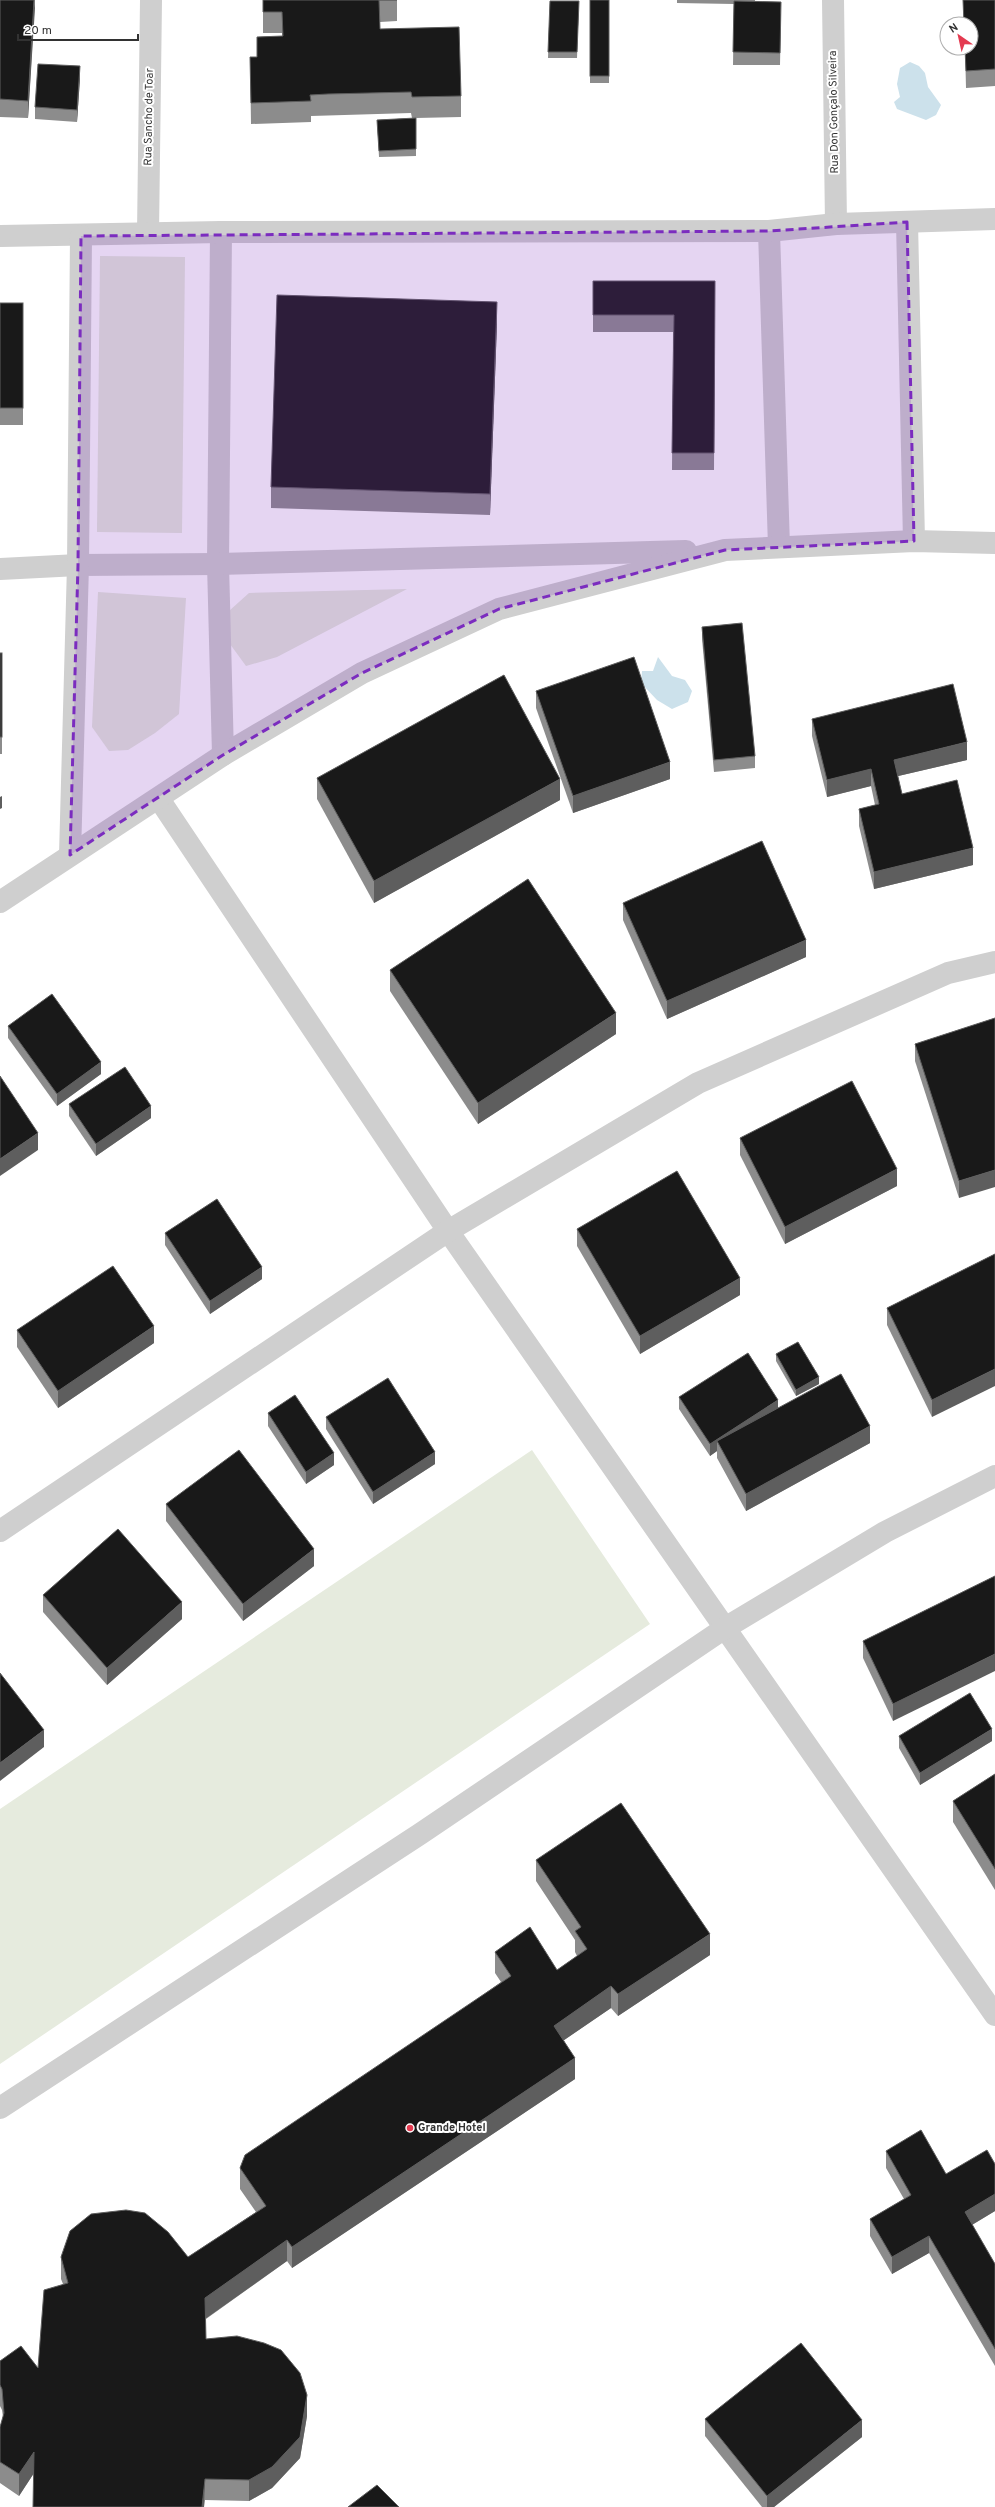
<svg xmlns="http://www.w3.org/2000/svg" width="995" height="2507" font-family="Overpass,sans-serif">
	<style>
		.green { fill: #e6ebde }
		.water { fill: #cce1eb }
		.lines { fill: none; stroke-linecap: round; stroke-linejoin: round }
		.street { stroke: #cfcfcf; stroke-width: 22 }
		.wall { fill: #8c8c8c }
		.shaded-wall { fill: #5e5e5e }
		.building { fill: #191919; stroke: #5e5e5e }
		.marked { fill: #7b2cbf; fill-opacity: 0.2; stroke: #7b2cbf; stroke-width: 3; stroke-dasharray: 8 5; stroke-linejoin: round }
		.poi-dot { fill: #e43a50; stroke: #fff; stroke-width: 1.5 }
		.labels { text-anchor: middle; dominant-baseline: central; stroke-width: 4; stroke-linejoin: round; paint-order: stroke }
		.street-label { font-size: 11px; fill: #323232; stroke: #fff }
		.poi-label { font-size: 11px; font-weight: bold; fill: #323232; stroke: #fff; text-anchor: start }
	</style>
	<rect width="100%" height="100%" fill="#fff"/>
	<g class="green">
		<polygon points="100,256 185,257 182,533 97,532"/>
		<polygon points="407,589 277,657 246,666 230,644 229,611 249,593"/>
		<polygon points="98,592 186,598 179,714 155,733 128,750 109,751 92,727"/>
		<polygon points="532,1450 650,1624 0,2064 0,1809"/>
	</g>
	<g class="water">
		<polygon points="910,62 919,66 925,73 928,87 941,105 936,115 926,120 897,109 894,102 900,97 897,84 900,68"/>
		<polygon points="658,657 672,676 685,680 692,691 688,702 672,709 657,700 641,683 642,671 653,671"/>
	</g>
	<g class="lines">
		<g class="street">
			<polyline points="833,0 836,224"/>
			<polyline points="907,222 914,541"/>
			<polyline points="769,231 779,547"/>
			<polyline points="221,232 218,564 223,755"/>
			<polyline points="148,233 151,0"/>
			<polyline points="0,236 221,232 769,231 836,224 995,219"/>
			<polyline points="0,569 78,565 218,564 686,551"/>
			<polyline points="159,799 448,1231 995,2015"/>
			<polyline points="70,855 78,565 81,236"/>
			<polyline points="0,902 223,755 362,673 499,609 725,550 914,541 995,543"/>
			<polyline points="0,1531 448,1231 698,1083 948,973 995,962"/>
			<polyline points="0,2108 420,1834 725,1628 885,1532 995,1476"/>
		</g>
	</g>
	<g class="wall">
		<polygon points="0,0 35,0 28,118 0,117"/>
		<polygon points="263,0 397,0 397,21 380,22 380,29 461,96 461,117 416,118 416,156 379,157 377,120 412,118 411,113 311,116 311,122 251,124 250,57 257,57 257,37 282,36 282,33 263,33"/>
		<rect x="590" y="0" width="19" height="83"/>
		<polygon points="677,0 755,0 755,1 781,14 780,65 733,65 734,4 677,3"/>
		<polygon points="963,0 995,0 995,86 966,88 965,48 971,48 971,24 964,24"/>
		<polygon points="550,1 579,1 577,58 548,58"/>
		<polygon points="80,78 77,122 35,119 35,107"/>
		<polygon points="593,281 715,281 714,470 672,470 673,332 593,332"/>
		<rect x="0" y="303" width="23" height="122"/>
		<polygon points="497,323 490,515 271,508 271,487"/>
		<polygon points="702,627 755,756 755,768 714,772 702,639"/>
		<polygon points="0,653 2,737 2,754 0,754"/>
		<polygon points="536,691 670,779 573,813 536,708"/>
		<polygon points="812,719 967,760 898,776 902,794 973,865 874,889 859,826 859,809 875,805 871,786 827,797 812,736"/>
		<polygon points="317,778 560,800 374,903 317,799"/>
		<polygon points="623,903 806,957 667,1019 623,920"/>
		<polygon points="390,970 616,1034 478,1124 390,991"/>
		<polygon points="995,1018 959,1198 915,1061 915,1044"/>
		<polygon points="8,1026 101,1074 57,1106 8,1038"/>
		<polygon points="69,1104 151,1118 96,1156 69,1116"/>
		<polygon points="740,1138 897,1186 785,1244 740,1155"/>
		<polygon points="577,1229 740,1295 640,1354 577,1246"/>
		<polygon points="165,1233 262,1279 210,1314 165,1245"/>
		<polygon points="995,1254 932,1417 887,1325 887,1308"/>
		<polygon points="17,1330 154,1343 58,1408 17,1347"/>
		<polygon points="776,1354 819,1384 796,1396 776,1361"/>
		<polygon points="679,1397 778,1408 870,1443 746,1511 717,1458 717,1451 710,1456 679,1409"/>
		<polygon points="268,1413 334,1465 306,1484 268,1426"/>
		<polygon points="326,1417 435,1464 373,1504 326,1429"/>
		<polygon points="166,1504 314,1566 243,1621 166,1521"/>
		<polygon points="995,1576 893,1721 863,1658 863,1641"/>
		<polygon points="43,1595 182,1619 107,1685 43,1612"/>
		<polygon points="899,1736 992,1741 920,1785 899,1748"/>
		<polygon points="995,1774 995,1890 953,1822 953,1801"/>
		<polygon points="536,1860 710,1955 618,2016 611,2008 564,2040 575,2079 292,2268 287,2261 206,2319 206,2339 307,2416 300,2458 272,2488 249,2501 205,2500 204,2507 33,2507 34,2473 19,2496 0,2483 0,2427 3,2417 2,2410 0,2406 0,2361 38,2368 63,2284 61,2279 61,2257 188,2257 256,2212 240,2189 240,2168 501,1982 495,1973 495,1952 557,1970 577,1956 575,1952 575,1940 536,1881"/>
		<polygon points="886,2151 946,2174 995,2164 995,2211 972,2225 995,2264 995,2366 929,2253 892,2274 870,2236 870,2219 904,2199 886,2168"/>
		<polygon points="705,2419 862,2437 774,2507 762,2507 705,2436"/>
	</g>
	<g class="shaded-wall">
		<polygon points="34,0 35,8 28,118 28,101"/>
		<polygon points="80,66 80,78 77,122 77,110"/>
		<polygon points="497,302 497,323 490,515 490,494"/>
		<polygon points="967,742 967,760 894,777 894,760"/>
		<polygon points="670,762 670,779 573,813 573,796"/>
		<polygon points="871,769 871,786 827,797 827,780"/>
		<polygon points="560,779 560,800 374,903 374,881"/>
		<polygon points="2,796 2,808 0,809 0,797"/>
		<polygon points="973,848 973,865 874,889 874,872"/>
		<polygon points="806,940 806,957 667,1019 667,1001"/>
		<polygon points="616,1013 616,1034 478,1124 478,1103"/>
		<polygon points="101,1062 101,1074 57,1106 57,1094"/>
		<polygon points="151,1106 151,1118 96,1156 96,1144"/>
		<polygon points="38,1133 38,1150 0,1176 0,1159"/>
		<polygon points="897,1169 897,1186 785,1244 785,1227"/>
		<polygon points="995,1170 995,1187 959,1198 959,1181"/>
		<polygon points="262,1267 262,1279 210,1314 210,1301"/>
		<polygon points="740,1278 740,1295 640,1354 640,1336"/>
		<polygon points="154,1326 154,1343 58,1408 58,1391"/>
		<polygon points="995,1369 995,1386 932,1417 932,1400"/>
		<polygon points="819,1377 819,1384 796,1396 796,1390"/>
		<polygon points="778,1400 778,1412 717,1441 717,1451 710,1456 710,1444"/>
		<polygon points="870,1426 870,1443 746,1511 746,1494"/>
		<polygon points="435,1452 435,1464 373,1504 373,1492"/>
		<polygon points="334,1453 334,1465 306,1484 306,1472"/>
		<polygon points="314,1549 314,1566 243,1621 243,1604"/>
		<polygon points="182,1602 182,1619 107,1685 107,1668"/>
		<polygon points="995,1654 995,1671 893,1721 893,1704"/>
		<polygon points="992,1729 992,1741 920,1785 920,1773"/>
		<polygon points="44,1730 44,1747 0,1781 0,1763"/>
		<polygon points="710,1934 710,1955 618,2016 618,1994"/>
		<polygon points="611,1986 611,2008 554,2047 554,2026"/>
		<polygon points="575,2058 575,2079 292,2268 292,2247"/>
		<polygon points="995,2194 995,2211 965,2229 965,2212"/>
		<polygon points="929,2236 929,2253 892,2274 892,2257"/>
		<polygon points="287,2240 287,2261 205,2319 205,2298"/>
		<polygon points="307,2395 307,2416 300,2458 272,2488 249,2501 249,2480"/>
		<polygon points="862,2420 862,2437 774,2507 767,2507 767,2496"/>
		<polygon points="34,2452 34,2473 19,2496 19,2474"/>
		<polygon points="205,2479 204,2507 202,2507"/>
	</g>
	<g class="building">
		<polygon points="0,0 34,0 28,101 0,99"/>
		<polygon points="263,0 397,0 379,0 380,29 459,27 461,96 412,97 411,92 328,94 310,95 311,101 251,103 250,57 257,57 257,37 283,36 282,12 263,12"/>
		<rect x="590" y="0" width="19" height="76"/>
		<polygon points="963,0 995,0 995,69 966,71 965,48 971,48 971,24 964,24"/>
		<polygon points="550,1 579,1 577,52 548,52"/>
		<polygon points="734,1 781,2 780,53 733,52"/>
		<polygon points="38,64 80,66 77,110 35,107"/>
		<polygon points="416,118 416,149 379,151 377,120"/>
		<polygon points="593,281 715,281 714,453 672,453 674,315 593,315"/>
		<polygon points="277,295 497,302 490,494 271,487"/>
		<rect x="0" y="303" width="23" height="105"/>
		<polygon points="742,623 755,756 714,760 702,627"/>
		<rect x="0" y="653" width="2" height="84"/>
		<polygon points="634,657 670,762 573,796 536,691"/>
		<polygon points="504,675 560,779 374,881 317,778"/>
		<polygon points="953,684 967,742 894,760 902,794 957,780 973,848 874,872 859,809 879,804 871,769 827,780 812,719"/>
		<polygon points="762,841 806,940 667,1001 623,903"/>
		<polygon points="528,879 616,1013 478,1103 390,970"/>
		<polygon points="52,994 101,1062 57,1094 8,1026"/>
		<polygon points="995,1018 995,1170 959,1181 915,1044"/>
		<polygon points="125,1067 151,1106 96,1144 69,1104"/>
		<polygon points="0,1076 38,1133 0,1159"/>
		<polygon points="852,1081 897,1169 785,1227 740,1138"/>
		<polygon points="677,1171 740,1278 640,1336 577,1229"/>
		<polygon points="217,1199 262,1267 210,1301 165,1233"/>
		<polygon points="995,1254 995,1369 932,1400 887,1308"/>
		<polygon points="113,1266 154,1326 58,1391 17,1330"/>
		<polygon points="798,1342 819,1377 796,1390 776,1354"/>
		<polygon points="748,1353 778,1400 710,1444 679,1397"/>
		<polygon points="841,1374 870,1426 746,1494 717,1441"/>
		<polygon points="388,1378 435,1452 373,1492 326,1417"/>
		<polygon points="295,1395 334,1453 306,1472 268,1413"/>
		<polygon points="239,1450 314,1549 243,1604 166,1504"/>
		<polygon points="118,1529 182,1602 107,1668 43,1595"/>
		<polygon points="995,1576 995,1654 893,1704 863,1641"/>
		<polygon points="0,1673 44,1730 0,1763"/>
		<polygon points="970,1693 992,1729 920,1773 899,1736"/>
		<polygon points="995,1774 995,1869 953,1801"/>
		<polygon points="621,1803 710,1934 618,1994 611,1986 554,2026 575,2058 292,2247 287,2240 205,2298 206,2339 237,2336 264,2343 281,2350 300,2373 307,2395 300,2437 272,2467 249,2480 205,2479 202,2507 33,2507 34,2452 19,2474 0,2462 0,2427 4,2413 2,2389 0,2385 0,2361 21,2346 38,2368 44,2290 68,2283 61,2257 70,2231 91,2214 126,2210 145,2213 168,2232 188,2257 266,2206 240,2168 245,2155 511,1976 495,1952 530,1927 557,1970 587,1949 575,1931 581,1927 536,1860"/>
		<polygon points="921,2130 946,2174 987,2150 995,2164 995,2194 965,2212 995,2264 995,2349 929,2236 892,2257 870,2219 911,2195 886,2151"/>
		<polygon points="801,2343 862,2420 767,2496 705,2419"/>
		<polygon points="377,2485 399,2507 348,2507"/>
	</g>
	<path class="marked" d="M907 222 914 541 725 550 499 609 362 673 223 755 70 855 78 565 81 236 769 231Z"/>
	<circle class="poi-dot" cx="410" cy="2128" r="4"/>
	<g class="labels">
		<g class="street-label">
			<text transform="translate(834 112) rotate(-91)">Rua Don Gonçalo Silveira</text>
			<text transform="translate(149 117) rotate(-89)">Rua Sancho de Toar</text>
		</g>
		<g class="poi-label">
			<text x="418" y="2128">Grande Hotel</text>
		</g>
	</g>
	<g transform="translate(959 36) rotate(326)"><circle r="19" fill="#ffffff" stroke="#adadad"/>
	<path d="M0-3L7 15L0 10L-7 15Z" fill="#e43a50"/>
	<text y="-6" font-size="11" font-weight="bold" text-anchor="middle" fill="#323232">N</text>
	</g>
	<path d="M18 34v6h120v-6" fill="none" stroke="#323232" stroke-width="2"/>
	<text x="24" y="34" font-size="12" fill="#323232" stroke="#ffffff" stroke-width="3" paint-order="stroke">20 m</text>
</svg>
